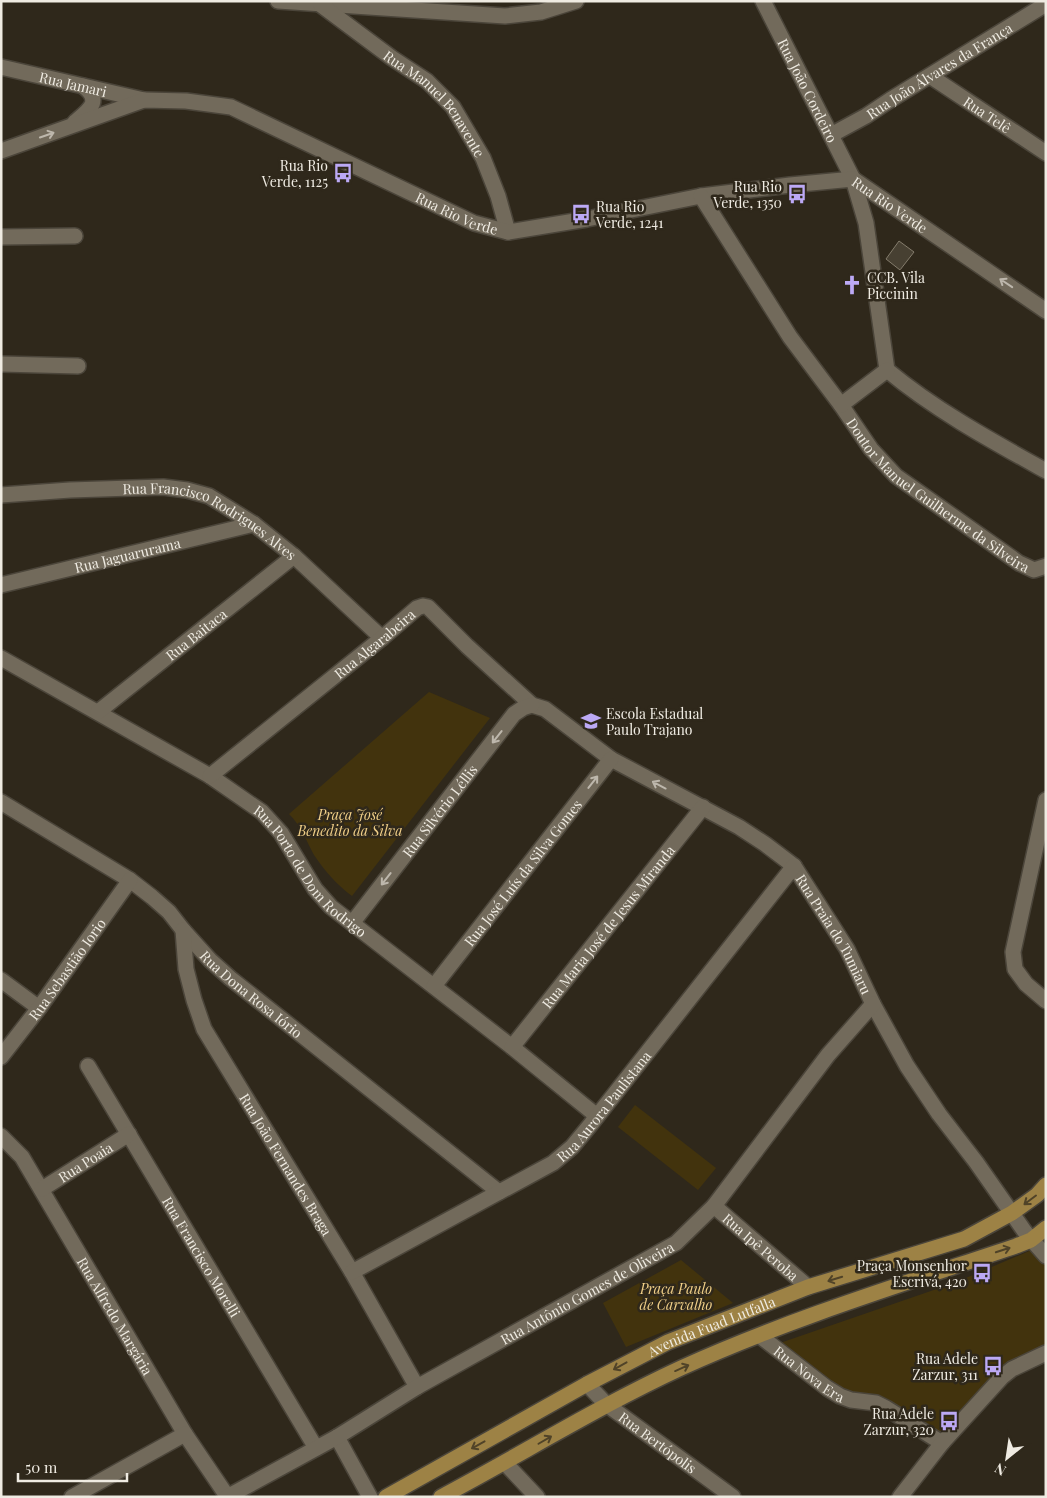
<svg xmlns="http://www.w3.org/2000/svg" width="1047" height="1498" font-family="'Playfair Display',serif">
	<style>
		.green { fill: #42330d }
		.building { fill: #474032; stroke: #847c6c }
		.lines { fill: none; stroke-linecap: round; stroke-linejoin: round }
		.minor-casing { stroke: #4b453a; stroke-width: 18 }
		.major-casing { stroke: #4b453a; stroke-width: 18 }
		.minor { stroke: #726a5b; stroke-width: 15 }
		.major { stroke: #9d8245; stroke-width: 15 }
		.oneway { stroke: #bdb7ac }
		.oneway2 { stroke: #504328 }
		.labels { text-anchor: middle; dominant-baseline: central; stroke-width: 5; stroke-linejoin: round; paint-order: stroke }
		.street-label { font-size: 14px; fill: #efebe2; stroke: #2f281b }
		.poi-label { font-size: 14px; fill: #efebe2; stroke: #2f281b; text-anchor: end }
		.park-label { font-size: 14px; font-style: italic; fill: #f0cf88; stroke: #2f281b }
	</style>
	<rect width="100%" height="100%" fill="#2f281b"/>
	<g class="green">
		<path d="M429 692 490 718 352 896C337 885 324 870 314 855 306 840 301 826 289 814Z"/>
		<polygon points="635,1105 716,1168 698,1190 618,1127"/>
		<polygon points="1034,1249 1046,1262 1046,1349 1003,1372 938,1434 872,1395 842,1390 780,1343 954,1283"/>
		<polygon points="681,1260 733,1303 626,1347 603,1303"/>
	</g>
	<polygon class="building" points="899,241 914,252 900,270 886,259"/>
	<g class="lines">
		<defs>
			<g id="minor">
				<polyline points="278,1 505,16 541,12 576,1"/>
				<path id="s1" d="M763 1 853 179 866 223 887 370C935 410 992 441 1046 471"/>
				<path id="s2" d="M321 5 392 58 427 81 453 107 483 158 498 196 508 232"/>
				<path id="s3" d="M1 67 144 100"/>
				<path id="s4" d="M930 76 1046 153"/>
				<path d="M75 122C89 110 103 101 83 86"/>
				<path id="s5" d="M831 135 866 116 890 100 1046 4"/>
				<path id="s6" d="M1 151 144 100 186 101 231 107 474 223 508 232 587 219 701 196 790 185 853 179 1046 311"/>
				<path id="s7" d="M701 196 790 337 841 405 871 449 896 476 1019 563 1034 570 1046 566"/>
				<polyline points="1,237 75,236"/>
				<polyline points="1,364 78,366"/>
				<polyline points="841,405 887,370"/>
				<path id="s8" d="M1 495 70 490 163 487 187 490 209 496 254 524 294 556 382 638"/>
				<path id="s9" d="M1 585 254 524"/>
				<path id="s10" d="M1 658 210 776 262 812 281 833 315 889 331 907 512 1047 597 1116"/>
				<path id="s11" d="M98 712 294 556"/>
				<path id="s12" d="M210 776 382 638 417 608 423 606 428 607 467 646 532 705 545 709 611 759 739 827 765 844 794 866 847 949 873 1004 907 1066 939 1114 976 1162 1025 1232 1046 1256"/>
				<polyline points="1046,800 1013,952 1015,969 1026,984 1046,1001"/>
				<path id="s13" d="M1 802 130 880 152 897 169 912 183 930 210 960 230 978 499 1192"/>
				<path id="s14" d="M353 922 514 714 523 708 532 705"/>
				<path id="s15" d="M183 930 186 969 194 1000 204 1029 352 1272 417 1387"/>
				<polyline points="1,980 39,1008"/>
				<path id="s16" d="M434 986 611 759"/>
				<path id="s17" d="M512 1047 703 807"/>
				<path id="s18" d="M1 1057 39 1008 130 880"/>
				<path id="s19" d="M88 1066 316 1448"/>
				<path id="s20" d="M1 1136 22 1157 185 1434 227 1496"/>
				<path id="s21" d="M42 1189 129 1134"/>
				<path id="s22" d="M714 1206 808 1287"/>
				<path id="s23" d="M352 1272 553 1163 572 1147 591 1124 794 866"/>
				<path id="s24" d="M760 1336 827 1388 840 1396 851 1400 876 1403 886 1408 942 1443"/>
				<path id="s25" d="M587 1384 606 1404 733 1497"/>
				<polyline points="337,1437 370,1497"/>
				<polyline points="505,1463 537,1497"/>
				<polyline points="72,1497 185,1434"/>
				<path id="s26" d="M227 1497 337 1437 417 1387 676 1243 714 1206 828 1055 873 1004"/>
				<polyline points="900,1497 942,1443 1002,1377 1012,1369 1046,1353"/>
			</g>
			<g id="major">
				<path id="s27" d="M386 1497 587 1384 668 1342 808 1287 964 1239 1012 1213 1037 1195 1046 1185"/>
				<path d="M441 1497C522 1454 599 1406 681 1368 789 1319 903 1284 1016 1246L1031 1240 1046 1228"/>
			</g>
		</defs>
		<use href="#minor" class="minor-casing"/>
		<use href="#major" class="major-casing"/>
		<use href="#minor" class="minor"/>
		<use href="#major" class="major"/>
	</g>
	<defs><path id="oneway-shaft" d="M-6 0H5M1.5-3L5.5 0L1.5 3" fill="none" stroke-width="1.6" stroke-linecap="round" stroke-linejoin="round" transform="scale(1.25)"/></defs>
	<g class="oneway">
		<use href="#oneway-shaft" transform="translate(47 135) rotate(-19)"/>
		<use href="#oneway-shaft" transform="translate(1006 283) rotate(-146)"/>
		<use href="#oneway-shaft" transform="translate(497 737) rotate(128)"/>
		<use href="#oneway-shaft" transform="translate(593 782) rotate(-52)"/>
		<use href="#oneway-shaft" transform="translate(659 785) rotate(-152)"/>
		<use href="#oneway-shaft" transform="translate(386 879) rotate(128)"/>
	</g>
	<g class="oneway2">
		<use href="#oneway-shaft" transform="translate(1030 1200) rotate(143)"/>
		<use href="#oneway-shaft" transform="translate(1003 1250) rotate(-18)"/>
		<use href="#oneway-shaft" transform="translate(835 1279) rotate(163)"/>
		<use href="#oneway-shaft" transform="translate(620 1366) rotate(151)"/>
		<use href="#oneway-shaft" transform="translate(682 1368) rotate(-24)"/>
		<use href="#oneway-shaft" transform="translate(545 1440) rotate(-30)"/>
		<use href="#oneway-shaft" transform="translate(478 1445) rotate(151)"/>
	</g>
	<defs>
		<symbol id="bus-bare" viewBox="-9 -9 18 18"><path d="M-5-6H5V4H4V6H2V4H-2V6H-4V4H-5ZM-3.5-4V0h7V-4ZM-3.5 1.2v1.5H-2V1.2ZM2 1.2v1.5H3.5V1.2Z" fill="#bca9f5" stroke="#2f281b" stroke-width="2.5" paint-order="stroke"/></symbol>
		<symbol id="church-bare" viewBox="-9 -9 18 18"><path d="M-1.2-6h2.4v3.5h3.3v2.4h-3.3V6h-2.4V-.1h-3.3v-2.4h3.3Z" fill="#bca9f5" stroke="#2f281b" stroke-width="2.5" paint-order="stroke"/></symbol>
		<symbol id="school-bare" viewBox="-9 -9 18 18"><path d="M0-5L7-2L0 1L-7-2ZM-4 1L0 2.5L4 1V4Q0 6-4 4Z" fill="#bca9f5" stroke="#2f281b" stroke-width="2.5" paint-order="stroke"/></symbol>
	</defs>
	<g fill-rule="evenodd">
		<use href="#bus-bare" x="329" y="159" width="28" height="28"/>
		<use href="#bus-bare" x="783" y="180" width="28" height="28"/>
		<use href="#bus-bare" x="567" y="200" width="28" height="28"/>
		<use href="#church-bare" x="838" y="271" width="28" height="28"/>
		<use href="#school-bare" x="577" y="707" width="28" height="28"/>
		<use href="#bus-bare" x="968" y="1259" width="28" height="28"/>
		<use href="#bus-bare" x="979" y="1352" width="28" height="28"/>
		<use href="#bus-bare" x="935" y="1407" width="28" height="28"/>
	</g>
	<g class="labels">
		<g class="street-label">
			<text stroke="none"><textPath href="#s5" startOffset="126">Rua João Álvares da França</textPath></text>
			<text stroke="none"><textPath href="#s3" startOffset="74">Rua Jamari</textPath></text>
			<text stroke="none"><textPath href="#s1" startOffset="100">Rua João Cordeiro</textPath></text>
			<text stroke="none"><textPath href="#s2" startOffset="152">Rua Manuel Benavente</textPath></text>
			<text stroke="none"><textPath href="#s4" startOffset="69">Rua Telê</textPath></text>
			<text stroke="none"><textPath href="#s6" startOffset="938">Rua Rio Verde</textPath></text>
			<text stroke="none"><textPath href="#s6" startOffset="489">Rua Rio Verde</textPath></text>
			<text stroke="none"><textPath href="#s7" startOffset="386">Doutor Manuel Guilherme da Silveira</textPath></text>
			<text stroke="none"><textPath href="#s8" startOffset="218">Rua Francisco Rodrigues Alves</textPath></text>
			<text stroke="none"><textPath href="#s9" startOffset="130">Rua Jaguarurama</textPath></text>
			<text stroke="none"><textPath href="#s11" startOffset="125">Rua Baitaca</textPath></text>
			<text stroke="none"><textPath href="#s12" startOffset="211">Rua Algarabeira</textPath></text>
			<text stroke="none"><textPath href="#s14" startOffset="141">Rua Silvério Léllis</textPath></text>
			<text stroke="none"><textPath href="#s10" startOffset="380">Rua Porto de Dom Rodrigo</textPath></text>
			<text stroke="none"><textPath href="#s16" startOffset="144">Rua José Luís da Silva Gomes</textPath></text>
			<text stroke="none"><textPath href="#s17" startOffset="154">Rua Maria José de Jesus Miranda</textPath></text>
			<text stroke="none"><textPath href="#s12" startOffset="809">Rua Praia do Tumiaru</textPath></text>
			<text stroke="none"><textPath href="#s18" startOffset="110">Rua Sebastião Iorio</textPath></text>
			<text stroke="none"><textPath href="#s13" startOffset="318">Rua Dona Rosa Iório</textPath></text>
			<text stroke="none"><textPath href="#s23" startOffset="305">Rua Aurora Paulistana</textPath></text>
			<text stroke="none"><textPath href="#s21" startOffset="51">Rua Poaia</textPath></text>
			<text stroke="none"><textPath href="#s15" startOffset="260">Rua João Fernandes Braga</textPath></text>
			<text stroke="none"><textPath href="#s22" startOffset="62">Rua Ipê Peroba</textPath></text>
			<text stroke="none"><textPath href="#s19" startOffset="222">Rua Francisco Morelli</textPath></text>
			<text stroke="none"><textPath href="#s26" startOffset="414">Rua Antônio Gomes de Oliveira</textPath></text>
			<text stroke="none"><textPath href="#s20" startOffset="214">Rua Alfredo Margária</textPath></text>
			<text stroke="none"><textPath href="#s27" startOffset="368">Avenida Fuad Lutfalla</textPath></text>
			<text stroke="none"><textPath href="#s24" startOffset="62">Rua Nova Era</textPath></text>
			<text stroke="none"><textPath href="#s25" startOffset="92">Rua Bertópolis</textPath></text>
		</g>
		<g class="poi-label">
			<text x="328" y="165">Rua Rio<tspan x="328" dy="16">Verde, 1125</tspan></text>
			<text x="782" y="186">Rua Rio<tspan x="782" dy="16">Verde, 1350</tspan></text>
			<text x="596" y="206" text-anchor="start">Rua Rio<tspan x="596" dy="16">Verde, 1241</tspan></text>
			<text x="867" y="277" text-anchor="start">CCB. Vila<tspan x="867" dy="16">Piccinin</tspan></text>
			<text x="606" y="713" text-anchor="start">Escola Estadual<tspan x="606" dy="16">Paulo Trajano</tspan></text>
			<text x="967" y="1265">Praça Monsenhor<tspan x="967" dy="16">Escrivá, 420</tspan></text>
			<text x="978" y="1358">Rua Adele<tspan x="978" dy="16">Zarzur, 311</tspan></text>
			<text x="934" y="1413">Rua Adele<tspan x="934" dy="16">Zarzur, 320</tspan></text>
		</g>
		<g class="park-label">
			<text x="350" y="814">Praça José<tspan x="350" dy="16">Benedito da Silva</tspan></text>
			<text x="676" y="1288">Praça Paulo<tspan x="676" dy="16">de Carvalho</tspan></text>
		</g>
	</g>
	<rect width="1047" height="1498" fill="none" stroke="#efebe2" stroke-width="5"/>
	<g transform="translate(1007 1458) rotate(210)" stroke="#2f281b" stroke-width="4" paint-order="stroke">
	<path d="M0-4L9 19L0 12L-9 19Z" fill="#efebe2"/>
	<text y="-8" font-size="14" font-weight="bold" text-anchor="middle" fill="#efebe2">N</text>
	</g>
	<path d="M18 1473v8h109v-8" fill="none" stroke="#efebe2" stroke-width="2.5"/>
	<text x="25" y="1473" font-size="15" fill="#efebe2" stroke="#2f281b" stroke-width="4" paint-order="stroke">50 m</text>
</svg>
